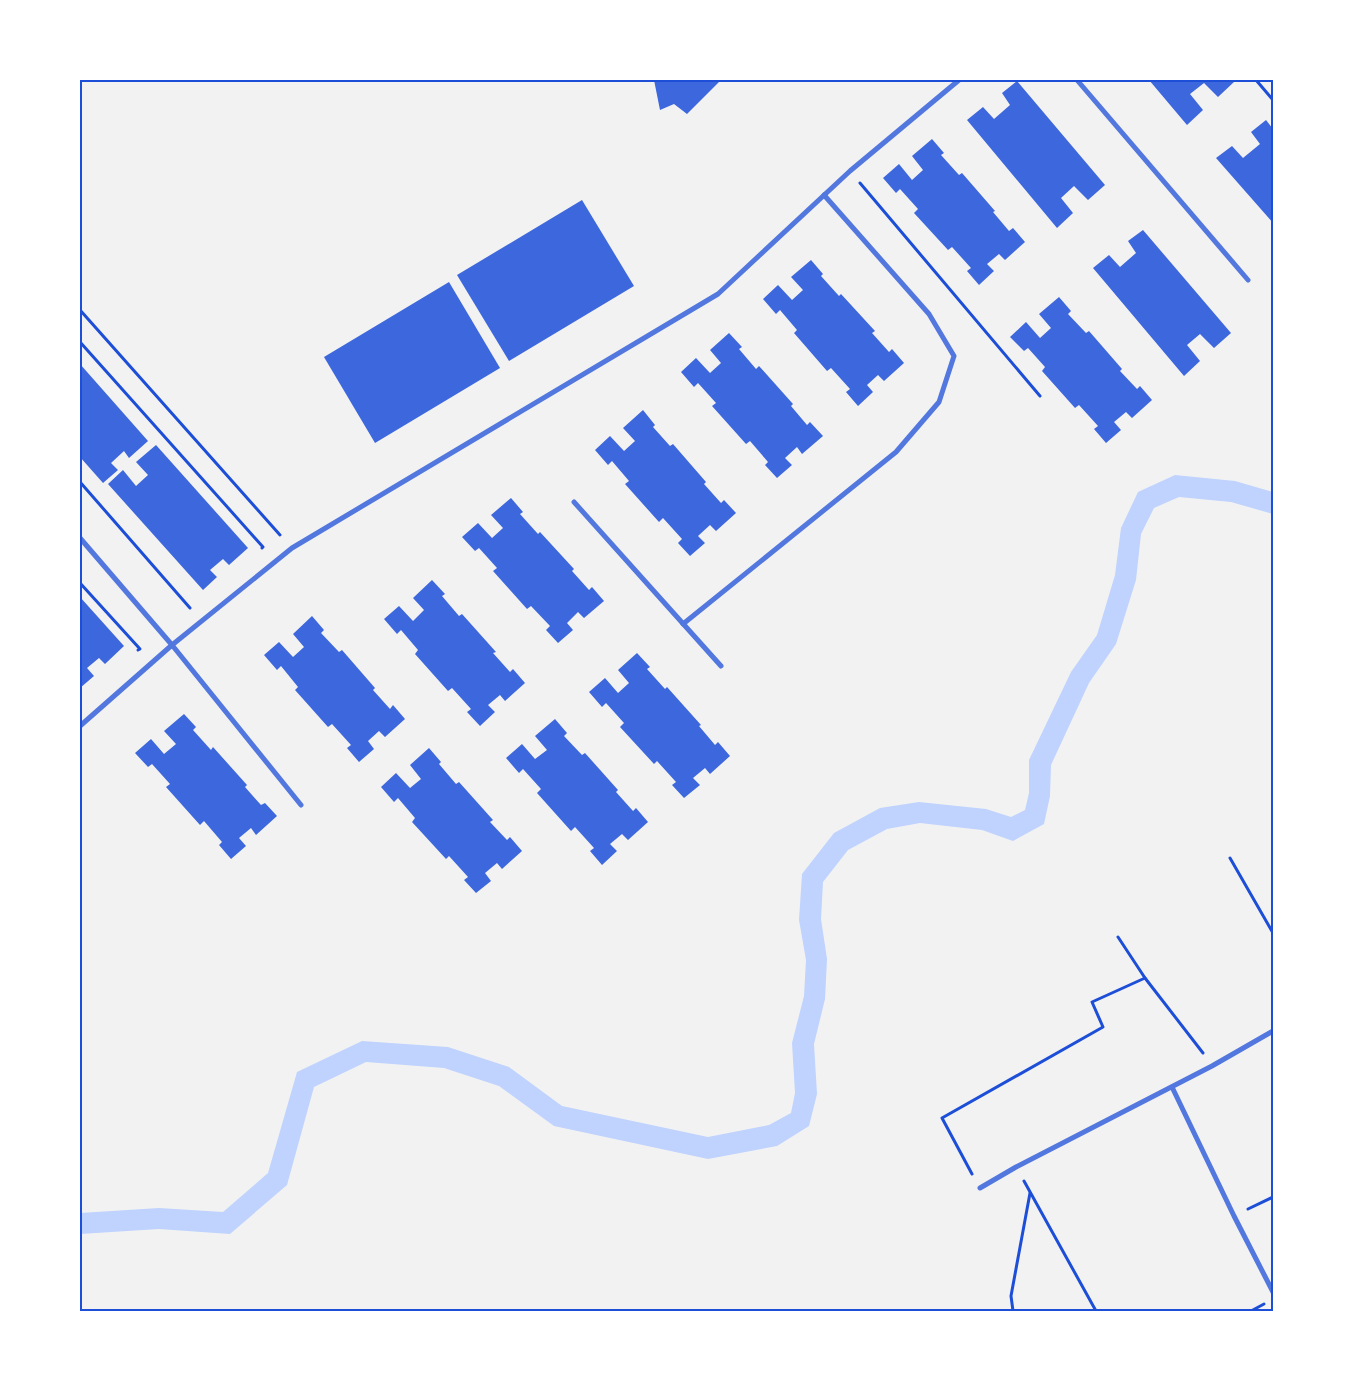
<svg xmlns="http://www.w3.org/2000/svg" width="1353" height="1391" font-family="'Varela Round',sans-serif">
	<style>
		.water { fill: #bfd3fe }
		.building { fill: #3d67dc }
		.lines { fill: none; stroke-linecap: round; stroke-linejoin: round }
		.path { stroke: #1d4ed8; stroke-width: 3 }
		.minor { stroke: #5277de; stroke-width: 5 }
		.neatline { fill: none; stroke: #1d4ed8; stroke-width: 2 }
	</style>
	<rect width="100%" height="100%" fill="#f2f2f2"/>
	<polygon class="water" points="1175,475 1235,481 1273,492 1273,514 1231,502 1179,497 1154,508 1141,534 1136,580 1116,644 1089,683 1051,765 1050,796 1044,824 1013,841 982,830 920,823 887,829 848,850 823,882 821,919 827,959 825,999 814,1044 817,1094 809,1126 777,1146 708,1159 554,1126 499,1086 444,1068 366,1062 314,1087 287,1185 230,1234 159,1229 80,1234 80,1213 159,1208 223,1212 268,1173 297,1072 362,1041 448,1047 509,1067 562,1106 708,1137 769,1125 791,1113 795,1093 792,1043 804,996 806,960 799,920 802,874 834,833 880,808 919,802 986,809 1011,817 1025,810 1029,793 1029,760 1071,672 1097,635 1115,575 1121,528 1138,492"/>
	<g class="building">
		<polygon points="654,80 721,80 687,114 674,104 660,110"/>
		<polygon points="1149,80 1233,80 1234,82 1218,97 1204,83 1190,94 1203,110 1187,125"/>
		<polygon points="1017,81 1105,185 1088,200 1074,186 1061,198 1073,213 1057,228 967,120 983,107 994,119 1010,105 1002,93"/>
		<polygon points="1266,120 1273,129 1273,223 1216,158 1232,146 1243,158 1260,144 1251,132"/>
		<polygon points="932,139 944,153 941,155 959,175 962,173 995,211 993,212 1009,231 1013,228 1025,242 1005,260 999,254 987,264 994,271 979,285 967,271 971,268 952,247 948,250 914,213 918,209 900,189 896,193 883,178 899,164 912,180 923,170 912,156"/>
		<polygon points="582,200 634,286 509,361 457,275"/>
		<polygon points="1143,230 1231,333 1214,348 1200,334 1187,345 1200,361 1184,376 1093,268 1109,255 1120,267 1136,253 1128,241"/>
		<polygon points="811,260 823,274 821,276 839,296 841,294 875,331 872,333 889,352 892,349 904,363 884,381 878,375 867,385 873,392 858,406 846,392 850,389 831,368 827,371 794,333 797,330 780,310 776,314 763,299 778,285 792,300 803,290 791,277"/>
		<polygon points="449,282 500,368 375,443 324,357"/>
		<polygon points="1059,297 1071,311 1068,314 1086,333 1089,331 1122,369 1120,371 1137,389 1140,386 1152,400 1132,418 1126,412 1114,422 1121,430 1106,443 1094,429 1098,426 1079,405 1075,408 1042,371 1045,367 1028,348 1024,351 1010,337 1026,322 1040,338 1051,328 1039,314"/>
		<polygon points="729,333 742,347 739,349 756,369 759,366 793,404 791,406 807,425 810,422 823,436 802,454 797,447 785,458 792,465 777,478 765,465 768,462 750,441 746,444 712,406 716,403 698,383 694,387 681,372 696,358 710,373 721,363 710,350"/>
		<polygon points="80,364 148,441 129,458 124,451 111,463 118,470 103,483 80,457"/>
		<polygon points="643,410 655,425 653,427 670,446 673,444 706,482 704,484 721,503 724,500 736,513 716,531 710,525 698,536 705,543 690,556 678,543 682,539 663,518 659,522 625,484 629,481 612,461 608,465 595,450 610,436 624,451 635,441 623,428"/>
		<polygon points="156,445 248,548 229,565 223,559 210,570 217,577 203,590 108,484 123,470 136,486 148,475 136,462"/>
		<polygon points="511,498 523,512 520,514 538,534 540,532 574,569 572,571 589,590 592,587 604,601 584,618 578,612 567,623 573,630 558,643 546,630 550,626 531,606 527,609 493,571 497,568 479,548 475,551 462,537 478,523 492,538 503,528 491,515"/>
		<polygon points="432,580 445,594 442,596 459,616 462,614 496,652 493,653 510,672 513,669 525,683 505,701 500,695 488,705 495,712 480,726 467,712 471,709 452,688 448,691 415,654 418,650 401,630 397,634 384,619 399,606 413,621 424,610 413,598"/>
		<polygon points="80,597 124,646 105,664 99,658 87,668 94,676 80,688"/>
		<polygon points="312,616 324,630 321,633 339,652 342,650 375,688 373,690 390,709 393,705 405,719 385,737 379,731 368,741 374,749 359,762 347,748 351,745 332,724 328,727 295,690 298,687 281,666 277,670 264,655 279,642 293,657 304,647 293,634"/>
		<polygon points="637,653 650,667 647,669 665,689 667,687 701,725 699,726 715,745 718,742 730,756 710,774 705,768 693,778 700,785 684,798 672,785 676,782 657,761 654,764 620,727 624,723 606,703 602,707 589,692 605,678 618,693 629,683 618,670"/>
		<polygon points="184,714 196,727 193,730 211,750 213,747 247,785 245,787 261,805 265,803 277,816 256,835 251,828 239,838 246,846 231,859 219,845 222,842 204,821 200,825 166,787 170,784 152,764 148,767 135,753 151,739 164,754 176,744 164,731"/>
		<polygon points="555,719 567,733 564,736 582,755 585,753 618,790 616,792 633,811 636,808 648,822 628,840 622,834 610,844 617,851 602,865 590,851 594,848 575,827 571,831 537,793 541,789 523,769 519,773 506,758 522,744 535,759 547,750 535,736"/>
		<polygon points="429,748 441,762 439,764 456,784 459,782 493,820 490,822 507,840 510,837 522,851 502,869 497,863 485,873 491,881 476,893 464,880 468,877 449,856 446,859 412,822 415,818 398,798 394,802 381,787 396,773 410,788 421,779 410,765"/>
	</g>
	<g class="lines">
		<g class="path">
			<polyline points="1256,80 1273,100"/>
			<polyline points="860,183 1040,396"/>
			<polyline points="80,310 280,535"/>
			<polyline points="80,342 263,547 262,548"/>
			<polyline points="80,482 190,608"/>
			<polyline points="80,583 140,649 138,650"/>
			<polyline points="1230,858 1273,933"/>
			<polyline points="1118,937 1145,978 1203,1053"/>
			<polyline points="972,1174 942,1118 1103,1027 1092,1002 1145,978"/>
			<polyline points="1024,1181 1096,1311"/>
			<polyline points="1248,1209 1273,1197"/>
			<polyline points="1013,1311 1011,1296 1030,1193"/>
			<polyline points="1251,1311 1264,1304"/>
		</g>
		<g class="minor">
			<polyline points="1077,80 1248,280"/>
			<polyline points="574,502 721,666"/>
			<polyline points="80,538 172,645 301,805"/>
			<polyline points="683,624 896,452 939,402 954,356 929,314 824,195"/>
			<polyline points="80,726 172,645 292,548 718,294 850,171 959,80"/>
			<polyline points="1172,1087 1234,1216 1273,1292"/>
			<polyline points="980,1188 1016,1167 1212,1066 1273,1031"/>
		</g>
	</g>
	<rect width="1353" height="1391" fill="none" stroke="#ffffff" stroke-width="162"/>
	<rect x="81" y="81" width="1191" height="1229" class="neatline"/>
</svg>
